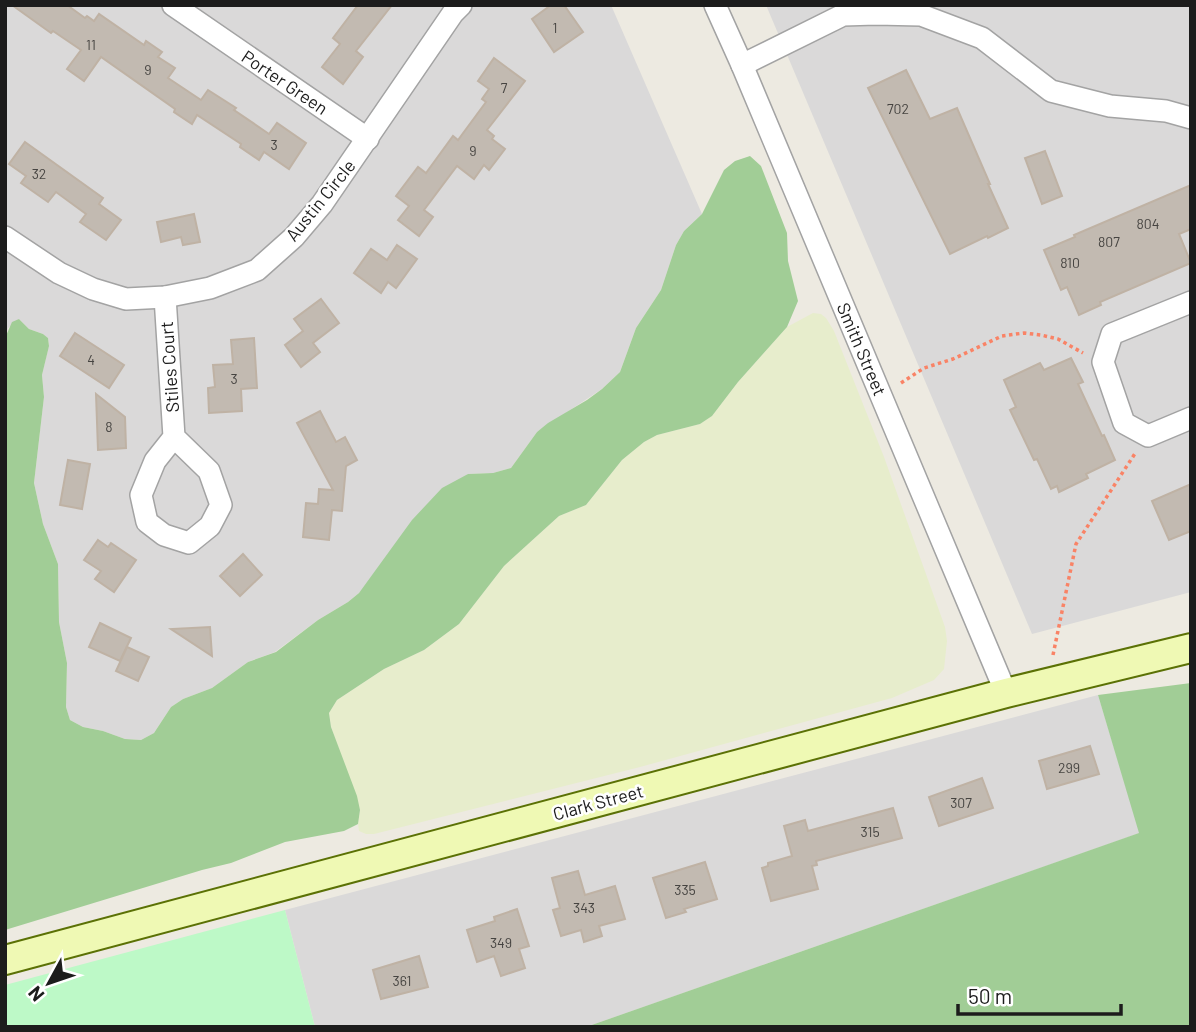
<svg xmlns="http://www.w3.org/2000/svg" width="1196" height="1032" font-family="Barlow,sans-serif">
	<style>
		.residential { fill: #dad9d9 }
		.farmland { fill: #e7edcc }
		.forest { fill: #a1cd96 }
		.park { fill: #bdf9c7 }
		.building { fill: #c2bab1; stroke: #bfb2a4; stroke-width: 2 }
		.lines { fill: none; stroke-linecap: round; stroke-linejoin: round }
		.minor-casing { stroke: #a3a3a3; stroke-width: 24 }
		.secondary-casing { stroke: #5b7105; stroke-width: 32 }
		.path { stroke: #f98366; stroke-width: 3.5; stroke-dasharray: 3.5 3.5; stroke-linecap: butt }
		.minor { stroke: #fff; stroke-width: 21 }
		.secondary { stroke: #eff9b4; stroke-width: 28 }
		.labels { text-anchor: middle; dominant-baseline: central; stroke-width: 5; stroke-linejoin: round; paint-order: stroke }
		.number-label { font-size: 14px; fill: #464441 }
		.street-label { font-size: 18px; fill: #1c1c1c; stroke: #fff }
	</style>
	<rect width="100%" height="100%" fill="#edeae1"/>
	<g class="residential">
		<polygon points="5,5 611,5 702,214 684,231 676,245 661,290 636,328 620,372 602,389 537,432 511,468 493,473 468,474 359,593 348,602 318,620 275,652 248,662 212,688 183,699 171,707 154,733 141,740 125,739 103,731 83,727 70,720 66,707 67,663 59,622 58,564 43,524 34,483 44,397 42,375 49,345 48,338 43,334 29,329 19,319 8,328 5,338"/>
		<polygon points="766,5 1191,5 1191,592 1032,634"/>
		<polygon points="1098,695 1140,833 586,1027 315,1027 285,910"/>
	</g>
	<polygon class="farmland" points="813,313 821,314 826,318 834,331 884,457 945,627 947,641 944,669 934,680 892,698 640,767 374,834 366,834 359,831 358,824 360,810 331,727 329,713 337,700 384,669 424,650 459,624 504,566 559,516 586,505 622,460 644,442 657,435 700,424 712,416 738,382 787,327"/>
	<g class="forest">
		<polygon points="750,156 761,166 787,233 788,261 798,301 787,327 738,382 712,416 700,424 657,435 644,442 622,460 586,505 559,516 504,566 459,624 424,650 384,669 337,700 329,713 331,727 357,796 360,810 358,824 344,831 285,842 231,863 202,870 5,930 5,338 12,322 19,319 29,329 43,334 48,338 49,346 42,375 44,397 34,483 43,524 58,564 59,622 67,663 66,707 70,720 83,727 103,731 125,739 141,740 154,733 171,707 183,699 212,688 248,662 276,652 318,620 348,602 359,593 412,520 442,488 468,474 493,473 511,468 537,432 548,423 587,400 602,389 620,372 636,328 661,290 676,245 684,231 702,214 724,170 735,161"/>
		<polygon points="1191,683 1191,1027 586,1027 1139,833 1098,695"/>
	</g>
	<polygon class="park" points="285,910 315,1027 5,1027 5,985"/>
	<g class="building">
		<polygon points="12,5 67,5 85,18 87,16 94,21 99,14 144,45 146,41 162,52 158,57 175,68 168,78 201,100 208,90 236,108 234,110 269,134 277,123 306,143 289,169 264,152 259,160 240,147 241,144 197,115 192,124 174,112 175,109 101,57 84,81 67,69 81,50 53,31 51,33"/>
		<polygon points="358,5 392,5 356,51 363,57 343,84 322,67 340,44 333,38"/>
		<polygon points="551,5 564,5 583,32 554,52 532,19"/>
		<polygon points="494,58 525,81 487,130 494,136 492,139 505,149 489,170 484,165 474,179 457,166 424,210 433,217 419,236 398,220 409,206 396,196 418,167 426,173 453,136 458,140 486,102 482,99 489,89 478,81"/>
		<polygon points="906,70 930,119 957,108 990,184 988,184 1008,228 988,238 987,236 950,254 868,88"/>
		<polygon points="25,142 103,198 99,204 121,220 106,240 80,222 86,214 56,192 48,202 21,183 26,176 9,164"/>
		<polygon points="1045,151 1062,196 1042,204 1025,158"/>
		<polygon points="1191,185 1191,229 1179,234 1191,263 1100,302 1101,305 1079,315 1067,287 1061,290 1044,250 1075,237 1074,235"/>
		<polygon points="194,214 200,242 183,245 181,237 161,242 157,222"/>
		<polygon points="397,245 417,259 396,288 388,282 381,293 354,273 371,249 387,260"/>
		<polygon points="321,299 339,323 313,343 320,352 301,367 285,345 303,331 294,319"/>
		<polygon points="75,333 124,365 109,388 60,356"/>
		<polygon points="254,338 257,388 241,389 242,411 209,413 208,388 215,387 213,365 233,364 231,340"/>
		<polygon points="1071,358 1083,382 1078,384 1102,436 1104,435 1115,460 1086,474 1088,478 1059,492 1057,486 1051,489 1037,459 1034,460 1010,410 1016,407 1004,380 1040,363 1044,370"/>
		<polygon points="96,394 125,417 126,448 98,450"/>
		<polygon points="320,411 336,442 345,437 357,460 346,466 342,511 332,510 329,540 303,537 306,503 318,504 319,489 333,490 297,423"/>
		<polygon points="68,460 90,464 82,509 60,505"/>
		<polygon points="1191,484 1191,531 1169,540 1152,501"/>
		<polygon points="98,540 108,547 111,543 136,560 114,592 95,579 101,571 84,560"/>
		<polygon points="243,554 262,575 240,596 220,576"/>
		<polygon points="100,623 131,638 120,661 89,647"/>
		<polygon points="210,627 212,656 171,629"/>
		<polygon points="127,647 149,657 138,681 116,671"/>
		<polygon points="1090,746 1099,774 1047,789 1039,761"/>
		<polygon points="982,778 993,808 939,826 929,797"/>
		<polygon points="893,808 902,838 816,861 817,865 812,866 818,889 771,901 762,868 768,866 768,863 792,856 784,826 805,820 808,831"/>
		<polygon points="705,862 717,899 684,909 686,912 666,918 653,878"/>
		<polygon points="578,871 585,895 615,886 625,919 599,926 602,936 584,942 581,930 561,936 553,910 560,908 552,878"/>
		<polygon points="517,909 529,946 519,949 525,968 501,976 494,956 477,962 467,930 495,921 494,917"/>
		<polygon points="419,956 428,987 381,999 373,970"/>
	</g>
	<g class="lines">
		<defs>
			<g id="minor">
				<polyline points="173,5 368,139"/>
				<polyline points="715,5 742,65 1006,693"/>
				<polyline points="742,65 843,15 876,14 921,15 982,38 1051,91 1110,106 1166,111 1191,118"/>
				<polyline points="5,237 59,273 93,289 126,299 165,297 210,288 257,270 294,237 322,204 453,13 461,5"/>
				<polyline points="165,297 174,437 155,461 141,495 147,522 164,535 189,543 210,526 221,505 209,471 174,437"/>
				<polyline points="1191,302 1112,334 1103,362 1124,423 1148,436 1191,418"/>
			</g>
			<polyline id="secondary" points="5,960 1006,693 1191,648"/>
		</defs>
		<use href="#minor" class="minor-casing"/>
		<use href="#secondary" class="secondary-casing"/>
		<g class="path">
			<polyline points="901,383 924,368 953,359 1002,336 1024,333 1041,335 1058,339 1083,353"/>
			<polyline points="1053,655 1076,544 1136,452"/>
		</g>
		<use href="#minor" class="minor"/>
		<use href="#secondary" class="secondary"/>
	</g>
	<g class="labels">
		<g class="number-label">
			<text x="555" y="27">1</text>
			<text x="91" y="44">11</text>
			<text x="148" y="69">9</text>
			<text x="504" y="87">7</text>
			<text x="898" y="108">702</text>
			<text x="274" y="144">3</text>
			<text x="473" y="150">9</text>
			<text x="39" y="173">32</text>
			<text x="1148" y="223">804</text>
			<text x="1109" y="241">807</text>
			<text x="1070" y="262">810</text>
			<text x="91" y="359">4</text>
			<text x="234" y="378">3</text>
			<text x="109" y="426">8</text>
			<text x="1069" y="767">299</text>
			<text x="961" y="802">307</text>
			<text x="870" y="831">315</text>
			<text x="685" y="889">335</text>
			<text x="584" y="907">343</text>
			<text x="501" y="942">349</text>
			<text x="402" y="980">361</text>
		</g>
		<g class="street-label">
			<text transform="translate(285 82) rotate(34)">Porter Green</text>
			<text transform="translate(320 200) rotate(-51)">Austin Circle</text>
			<text transform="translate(862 349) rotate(67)">Smith Street</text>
			<text transform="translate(169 367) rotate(-94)">Stiles Court</text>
			<text transform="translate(598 802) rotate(-15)">Clark Street</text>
		</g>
	</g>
	<rect width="1196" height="1032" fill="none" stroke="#1c1c1c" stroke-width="14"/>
	<g transform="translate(49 983) rotate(230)" stroke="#ffffff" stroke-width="5" paint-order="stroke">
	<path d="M0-5L12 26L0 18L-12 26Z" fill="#1c1c1c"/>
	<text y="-10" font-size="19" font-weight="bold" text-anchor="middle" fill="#1c1c1c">N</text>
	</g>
	<path d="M958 1004v10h163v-10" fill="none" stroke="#1c1c1c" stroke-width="3.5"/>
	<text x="968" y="1004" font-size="21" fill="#1c1c1c" stroke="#ffffff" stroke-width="5" paint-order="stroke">50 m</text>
</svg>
